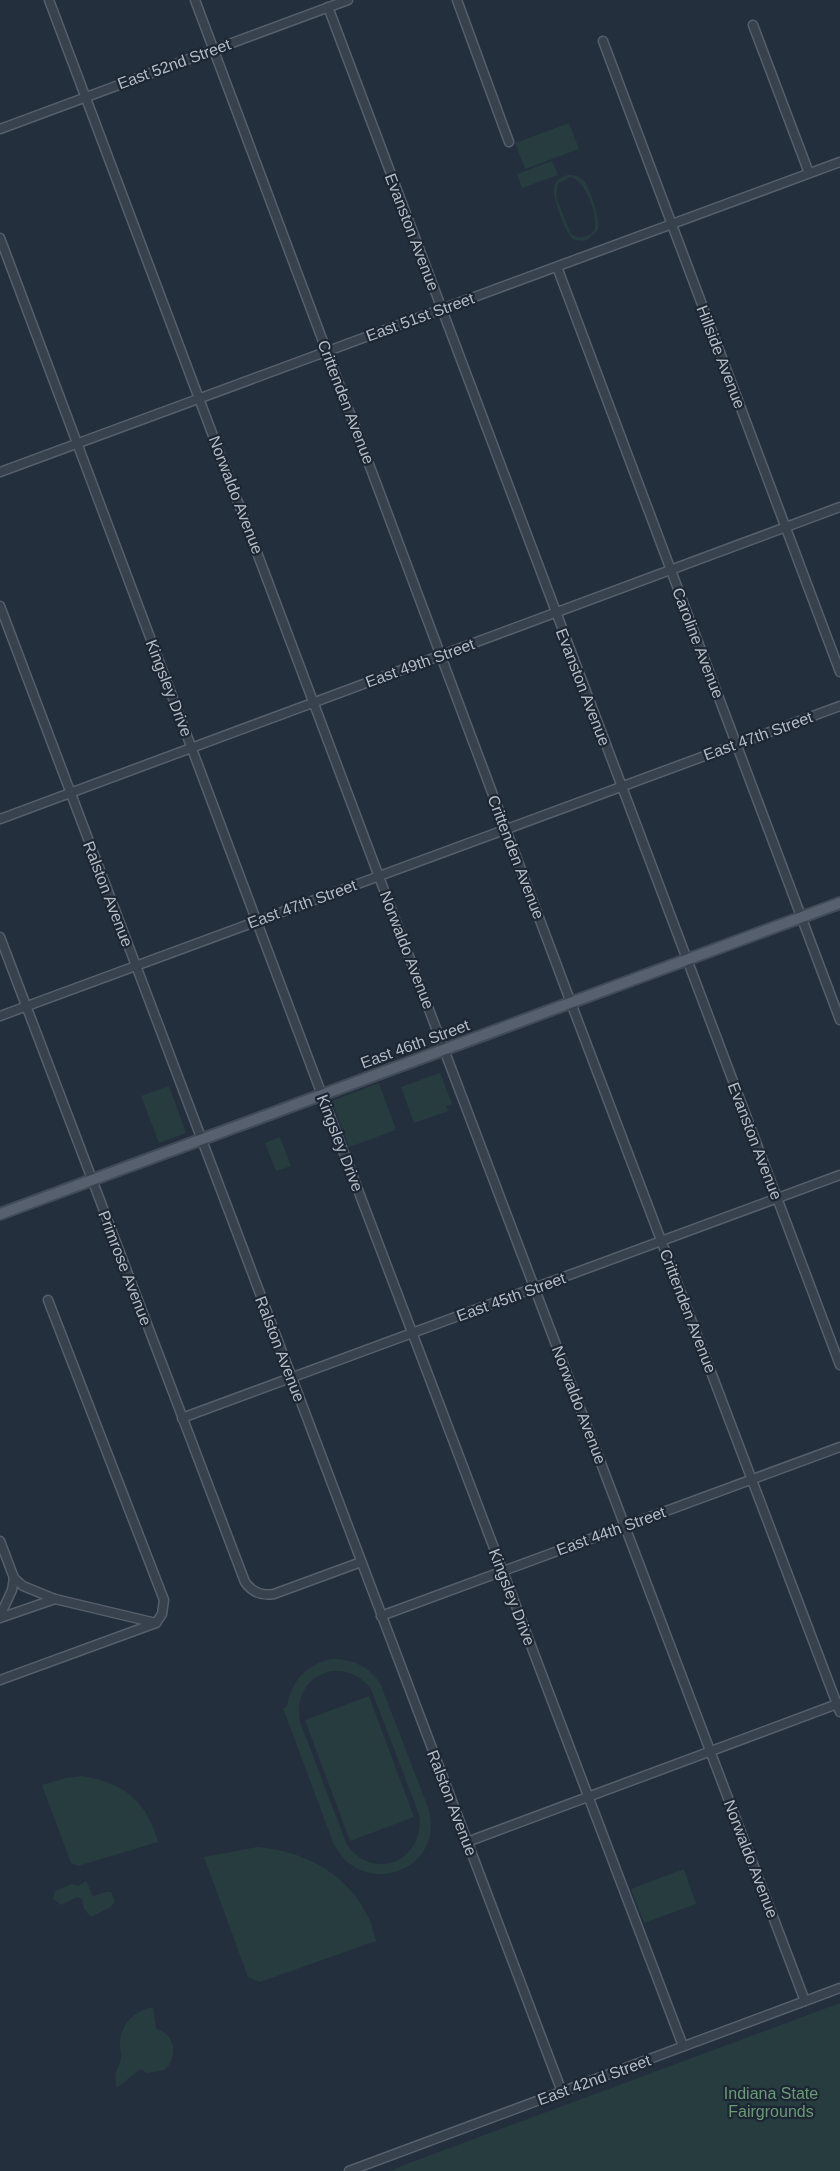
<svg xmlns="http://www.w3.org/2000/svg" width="840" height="2171" font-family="Arial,sans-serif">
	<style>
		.green { fill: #263c3f; fill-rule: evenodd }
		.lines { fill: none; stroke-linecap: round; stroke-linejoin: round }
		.minor-casing { stroke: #565f6c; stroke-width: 11 }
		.major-casing { stroke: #414a57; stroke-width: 14 }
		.minor { stroke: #38414e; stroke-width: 8 }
		.major { stroke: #56606e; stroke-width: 10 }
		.labels { text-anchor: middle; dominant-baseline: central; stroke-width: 4.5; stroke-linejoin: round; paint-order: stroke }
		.street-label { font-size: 16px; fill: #b4bcc9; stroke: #1d2633 }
		.park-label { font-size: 16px; fill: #6b9a76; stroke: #1d2633 }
	</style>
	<rect width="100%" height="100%" fill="#242f3e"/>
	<g class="green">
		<polygon points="569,123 579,149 525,169 515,143"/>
		<polygon points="552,161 558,175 522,188 517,174"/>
		<path d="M568 175C575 175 581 176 585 182 591 192 600 219 598 230L587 240C582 241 578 241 573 239 566 235 551 195 554 186 556 180 561 177 568 175ZM570 177C585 179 600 218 594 231 587 238 579 240 571 234L556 197 558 184Z"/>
		<polygon points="440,1073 452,1104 446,1106 448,1111 414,1123 401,1087"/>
		<polygon points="379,1083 396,1130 349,1147 332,1101"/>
		<polygon points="169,1086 186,1133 159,1143 141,1096"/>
		<polygon points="280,1137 291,1166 276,1171 265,1143"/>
		<path d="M331 1659C353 1659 368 1666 380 1683L429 1810C431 1821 432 1832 428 1842 417 1872 379 1883 353 1866 344 1861 340 1853 334 1845L283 1708 287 1707C291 1681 306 1665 331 1659ZM333 1671C349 1670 361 1676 371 1689L419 1814C426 1860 375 1883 347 1845L300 1722C295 1698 307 1675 333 1671Z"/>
		<polygon points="369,1696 414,1817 350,1841 305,1720"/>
		<path d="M81 1776C123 1782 147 1801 158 1842L78 1866 71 1863 42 1785 66 1778Z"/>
		<path d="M258 1847C301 1851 344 1871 365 1911 371 1920 373 1931 376 1941L260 1982 248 1977 204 1857Z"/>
		<polygon points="684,1869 696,1904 644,1923 631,1889"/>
		<polygon points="86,1881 93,1896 106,1892 111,1892 115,1902 109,1908 91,1917 84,1909 82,1899 77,1897 61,1905 53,1899 55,1891 72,1884 78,1886"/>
		<polygon points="840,2003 840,2171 391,2171 404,2165"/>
		<path d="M153 2007 156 2029C176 2034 178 2056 165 2070L147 2073 140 2069 117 2088C112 2069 120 2070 121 2056 121 2051 119 2046 120 2042 121 2023 136 2010 153 2007Z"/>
	</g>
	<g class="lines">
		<defs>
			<g id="minor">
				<polyline points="49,0 448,1060 805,2001"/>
				<polyline points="195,0 568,995 840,1712"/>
				<polyline points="457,0 509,142"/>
				<polyline points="328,7 840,1365"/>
				<polyline points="753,25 809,173"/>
				<polyline points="603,41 840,672"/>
				<polyline points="0,129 348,0"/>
				<polyline points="0,238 325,1103 683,2046"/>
				<polyline points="557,267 840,1020"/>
				<polyline points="0,472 840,162"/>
				<polyline points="0,606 562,2092"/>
				<polyline points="0,819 840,507"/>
				<path d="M0 937 245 1582C252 1592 262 1596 274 1594L361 1562"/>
				<polyline points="0,1016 840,706"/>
				<polyline points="182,1418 840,1175"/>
				<polyline points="0,1541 14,1578"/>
				<polyline points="55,1599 156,1623"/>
				<polyline points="0,1616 12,1590 14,1578 23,1586 55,1599 0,1618"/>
				<polyline points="381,1616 840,1447"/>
				<polyline points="0,1680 156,1623 162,1614 164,1600 48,1300"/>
				<polyline points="467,1842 840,1703"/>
				<polyline points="349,2171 840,1988"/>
			</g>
			<polyline id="major" points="0,1214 840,903"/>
		</defs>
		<use href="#minor" class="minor-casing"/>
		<use href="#major" class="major-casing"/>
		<use href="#minor" class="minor"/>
		<use href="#major" class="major"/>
	</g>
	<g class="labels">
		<g class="street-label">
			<text transform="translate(174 64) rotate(-20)">East 52nd Street</text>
			<text transform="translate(412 232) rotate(69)">Evanston Avenue</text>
			<text transform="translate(420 317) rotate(-20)">East 51st Street</text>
			<text transform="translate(721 357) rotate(69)">Hillside Avenue</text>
			<text transform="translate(346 402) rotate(69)">Crittenden Avenue</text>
			<text transform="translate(236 495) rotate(69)">Norwaldo Avenue</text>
			<text transform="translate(698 643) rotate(69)">Caroline Avenue</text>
			<text transform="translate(420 663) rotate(-20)">East 49th Street</text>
			<text transform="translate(583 687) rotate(69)">Evanston Avenue</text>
			<text transform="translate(169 688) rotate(69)">Kingsley Drive</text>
			<text transform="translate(758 736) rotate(-20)">East 47th Street</text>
			<text transform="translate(516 857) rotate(69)">Crittenden Avenue</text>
			<text transform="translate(108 894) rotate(69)">Ralston Avenue</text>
			<text transform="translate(302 904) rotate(-20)">East 47th Street</text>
			<text transform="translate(407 950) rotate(69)">Norwaldo Avenue</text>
			<text transform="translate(415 1044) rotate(-20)">East 46th Street</text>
			<text transform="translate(755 1141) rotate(69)">Evanston Avenue</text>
			<text transform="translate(340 1143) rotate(69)">Kingsley Drive</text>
			<text transform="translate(125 1268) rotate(69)">Primrose Avenue</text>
			<text transform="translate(511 1297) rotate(-20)">East 45th Street</text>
			<text transform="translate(688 1311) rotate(69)">Crittenden Avenue</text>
			<text transform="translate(280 1349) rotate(69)">Ralston Avenue</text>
			<text transform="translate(579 1405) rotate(69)">Norwaldo Avenue</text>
			<text transform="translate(611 1531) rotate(-20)">East 44th Street</text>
			<text transform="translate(512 1597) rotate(69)">Kingsley Drive</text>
			<text transform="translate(452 1803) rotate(69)">Ralston Avenue</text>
			<text transform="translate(751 1859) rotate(69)">Norwaldo Avenue</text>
			<text transform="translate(594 2080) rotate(-20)">East 42nd Street</text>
		</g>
		<g class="park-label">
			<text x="771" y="2093">Indiana State<tspan x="771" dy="18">Fairgrounds</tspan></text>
		</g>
	</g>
</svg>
